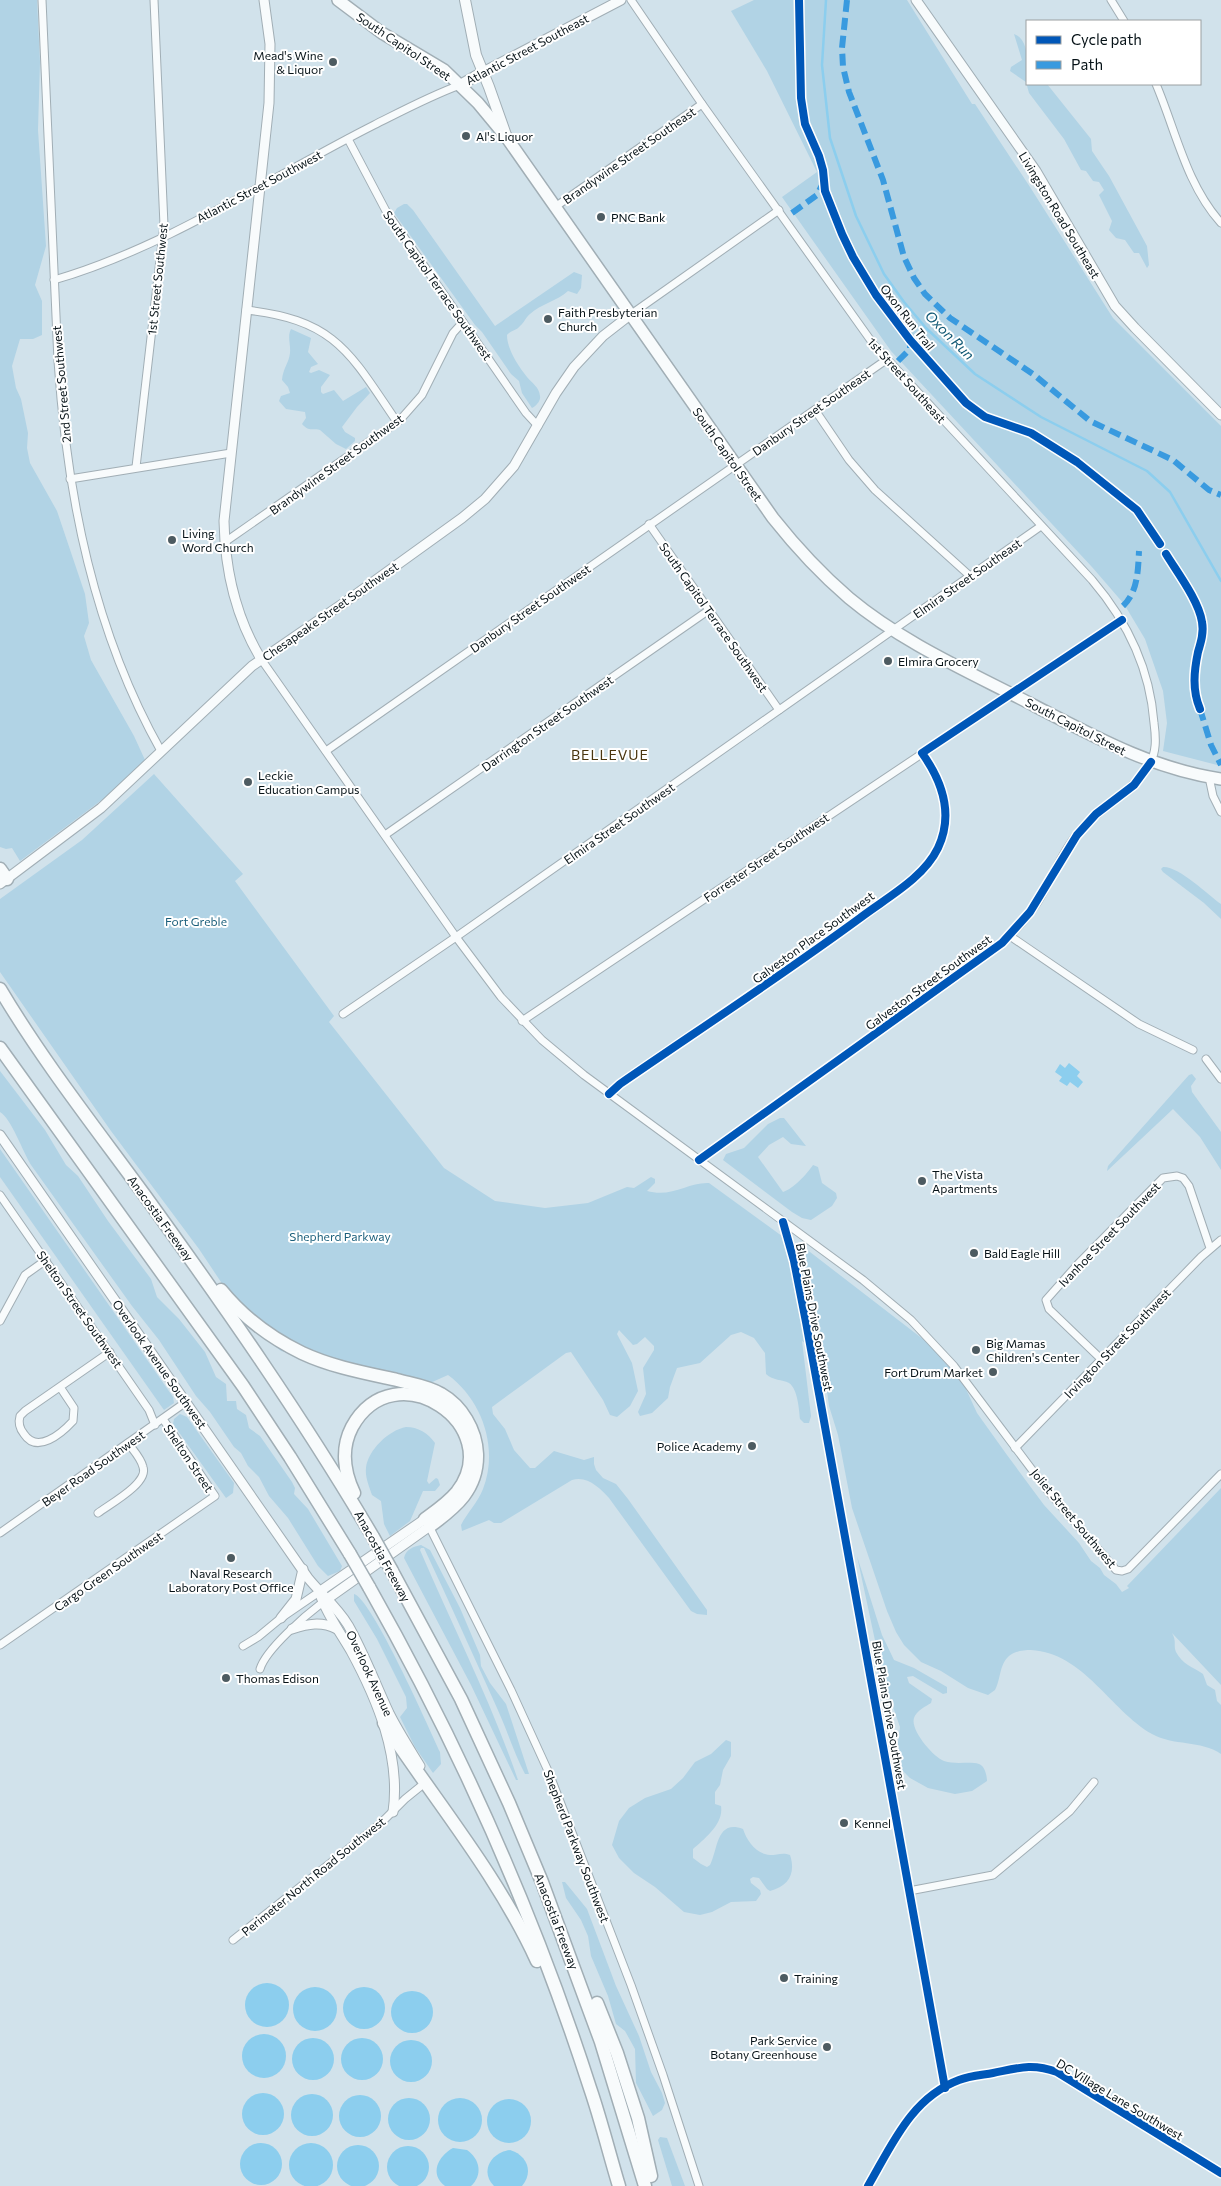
<svg xmlns="http://www.w3.org/2000/svg" width="1221" height="2186" font-family="Commissioner,sans-serif">
	<style>
		.green { fill: #b1d3e5 }
		.water { fill: #8cceee }
		.lines { fill: none; stroke-linecap: round; stroke-linejoin: round }
		.stream { stroke: #8cceee; stroke-width: 2.5 }
		.minor-casing { stroke: #a1aeb5; stroke-width: 9 }
		.tertiary-casing { stroke: #a1aeb5; stroke-width: 11 }
		.secondary-casing { stroke: #a1aeb5; stroke-width: 12 }
		.primary-casing { stroke: #a1aeb5; stroke-width: 14 }
		.motorway-casing { stroke: #a1aeb5; stroke-width: 15 }
		.minor { stroke: #f8fbfc; stroke-width: 7 }
		.tertiary { stroke: #f8fbfc; stroke-width: 9 }
		.secondary { stroke: #f8fbfc; stroke-width: 10 }
		.primary { stroke: #f8fbfc; stroke-width: 11 }
		.motorway { stroke: #f8fbfc; stroke-width: 12 }
		.motorway-bridge-casing { stroke: #a1aeb5; stroke-width: 15; stroke-linecap: butt }
		.motorway-bridge { stroke: #f8fbfc; stroke-width: 12 }
		.quiet { stroke: #399adf; stroke-width: 6; stroke-dasharray: 12 6; stroke-linecap: butt }
		.cycleway-casing { stroke: #fff; stroke-width: 11 }
		.cycleway { stroke: #0057b8; stroke-width: 8 }
		.poi-dot { fill: #4d5b61; stroke: #fff; stroke-width: 2 }
		.labels { text-anchor: middle; dominant-baseline: central; stroke-width: 4; stroke-linejoin: round; paint-order: stroke }
		.street-label { font-size: 12px; fill: #061217; stroke: #fff }
		.poi-label { font-size: 12px; fill: #061217; stroke: #fff; text-anchor: start }
		.park-label { font-size: 12px; fill: #1b5f7b; stroke: #fff }
		.water-label { font-size: 14px; font-style: italic; fill: #115874; stroke: #fff }
		.neighbourhood-label { font-size: 14px; letter-spacing: 1px; fill: #4a3610; stroke: #fff }
	</style>
	<rect width="100%" height="100%" fill="#d1e2eb"/>
	<g class="green">
		<polygon points="0,0 37,0 40,62 38,130 46,246 35,285 42,301 42,335 33,339 20,339 12,366 16,388 21,399 28,433 27,448 30,463 57,511 85,594 89,623 84,636 91,660 134,736 145,760 111,793 20,861 12,848 6,849 0,847"/>
		<polygon points="754,0 907,0 972,104 975,104 1030,187 1113,318 1221,426 1221,766 1163,751 1167,723 1163,691 1145,639 1124,604 1092,567 891,351 782,197 817,172 767,71 731,11"/>
		<path d="M1014 34C1031 40 1027 69 1027 84H1047L1091 139 1092 151 1109 176 1147 246 1149 265 1147 268 1139 253H1134L1125 240 1116 238 1109 230 1112 221 1099 195 1104 190 1099 182 1093 181 1086 171 1081 170 1064 139 1029 93 1026 82 1010 71 1011 67 1022 60Z"/>
		<path d="M404 204H407L413 210 495 326 574 272 582 275 581 288 577 294 568 291C557 301 541 304 530 314 526 317 524 323 520 326 516 331 511 330 507 335 507 349 518 366 527 377 532 383 539 387 540 396 541 401 536 406 532 408L522 393 519 381 511 374 482 332 475 325 394 213 397 208Z"/>
		<path d="M291 329 311 338 308 352 318 364 311 367 309 372 311 373 319 370 330 375 321 387V392L323 394 334 390 343 401 366 387 370 393 357 407 342 427 345 432 355 438V441L346 449 336 444 320 430C312 428 309 432 302 424L306 418 305 412 286 409 279 401 281 396 290 393 288 387 282 380C283 368 289 363 290 353 291 345 287 336 291 329Z"/>
		<path d="M154 774 243 874 235 881 334 1016 329 1022 444 1168 495 1201 545 1208 588 1203 627 1187 634 1188 651 1177 655 1179V1183L647 1191C672 1198 688 1182 709 1183L797 1247V1242L954 1363 977 1413 1007 1455 1044 1505 1079 1543 1091 1561 1100 1568 1104 1575 1116 1584 1122 1592 1129 1588 1127 1586 1221 1488V1685L1172 1633C1177 1642 1173 1645 1176 1652 1182 1664 1193 1667 1203 1674L1207 1685 1215 1690 1217 1701 1221 1705V1754C1201 1740 1173 1746 1152 1734 1110 1710 1084 1653 1031 1650 1024 1650 1015 1651 1009 1656 999 1665 1001 1679 995 1690L988 1695 968 1688 941 1671 921 1662 904 1645 896 1632 887 1611 852 1508 838 1435 829 1406 824 1369 825 1355 802 1341 811 1416 809 1423H804L800 1419C799 1410 798 1389 789 1383 782 1379 773 1381 766 1374L765 1353 754 1338 741 1332 731 1335 700 1363 677 1368 670 1387 668 1398 652 1413 640 1416 638 1412 646 1394 643 1368 654 1350V1346L645 1337 637 1344 633 1345 619 1330 617 1334 632 1363 638 1391 630 1406 617 1417 610 1415 603 1400 571 1352 566 1353 492 1407 493 1414 505 1429 514 1450 530 1468H535L554 1451 584 1460 594 1457V1464L596 1470 603 1478 616 1484 628 1499 707 1610V1615L697 1614 691 1611 609 1498C600 1488 587 1475 572 1480L501 1523H494L489 1520 462 1531 461 1525C467 1513 478 1502 483 1489 499 1448 482 1400 448 1375L421 1387 281 1351 251 1327 199 1249 111 1131 0 972V899L82 840Z"/>
		<path d="M1163 867C1179 866 1208 895 1221 904V919L1204 903 1163 872 1161 869Z"/>
		<path d="M0 1071 45 1130 66 1165 78 1176 108 1221 151 1279 157 1297 179 1319 205 1352 216 1377 226 1384 227 1401H236L237 1409 246 1415 249 1428 260 1436 292 1482 295 1488 294 1494 308 1509 342 1566 340 1571 328 1576 318 1566 288 1518 269 1496 259 1477 248 1466 241 1453 234 1447 210 1412 196 1396 159 1340 132 1306 31 1165C23 1152 11 1118 0 1112Z"/>
		<polygon points="1192,1074 1196,1079 1191,1086 1192,1092 1221,1132 1221,1170 1200,1137 1173,1109 1107,1171 1108,1166 1189,1075"/>
		<path d="M780 1118H784L806 1146 791 1144 783 1137 769 1145 758 1157 783 1192C793 1189 807 1174 813 1165L818 1167 822 1183 836 1193 837 1198 832 1206 811 1220 802 1218 792 1212 723 1160 726 1154 744 1148 768 1124Z"/>
		<polygon points="0,1149 173,1397 174,1403 164,1410 0,1177"/>
		<polygon points="180,1414 187,1417 234,1483 233,1493 226,1498 173,1424 174,1419"/>
		<path d="M406 1427C418 1427 428 1433 435 1443L427 1481 429 1484 436 1478 438 1479 440 1485 435 1491H423L410 1521 390 1536 384 1524 381 1501 372 1495C369 1486 365 1477 366 1468 368 1450 389 1430 406 1427Z"/>
		<path d="M421 1545 430 1550 460 1608 480 1655 481 1666 490 1683 506 1704 529 1774H525C514 1753 507 1730 497 1708 473 1655 449 1601 424 1548H421L420 1550C453 1627 491 1701 518 1780H516L471 1685 404 1558C406 1549 413 1547 421 1545Z"/>
		<path d="M857 1556 882 1635 894 1660 914 1668 947 1687V1693L943 1694 913 1676 907 1677 909 1683 932 1699 931 1703C926 1706 916 1711 914 1718 910 1730 933 1757 944 1761 956 1765 970 1761 979 1764 985 1766 987 1776 987 1781L972 1791 955 1794 928 1788 910 1778 901 1769 897 1750 900 1727 883 1678Z"/>
		<path d="M354 1594C372 1599 429 1728 440 1752L441 1764 433 1773 415 1747 400 1717 407 1708 406 1697 377 1639 354 1601Z"/>
		<path d="M726 1740 731 1742V1756L723 1770 720 1785 715 1792V1804L721 1806C724 1824 704 1839 693 1849V1858L701 1864 707 1867 710 1865C718 1850 716 1819 743 1829 747 1841 756 1854 770 1855 777 1855 783 1852 790 1855 796 1873 789 1886 770 1891L767 1889 759 1878 753 1877 750 1879 751 1883 760 1890 761 1894 756 1901 731 1902 712 1912 700 1915 684 1912 655 1887 634 1873 619 1858 612 1845 619 1821 629 1808 645 1798 671 1789 683 1778 695 1762 711 1754Z"/>
		<polygon points="562,1882 565,1882 587,1909 616,1986 639,2036 651,2072 662,2093 665,2103 662,2110 653,2116 636,2083 635,2049 625,2031 616,2024 608,1996 591,1956 588,1936 581,1920 566,1898"/>
		<polygon points="660,2137 667,2138 685,2186 672,2186 658,2140"/>
	</g>
	<g class="water">
		<polygon points="1069,1063 1080,1072 1077,1076 1083,1082 1078,1088 1070,1082 1067,1086 1059,1081 1062,1077 1055,1072 1060,1064 1065,1068"/>
		<circle cx="267" cy="2005" r="22"/>
		<circle cx="315" cy="2009" r="22"/>
		<circle cx="364" cy="2008" r="21"/>
		<circle cx="412" cy="2012" r="21"/>
		<circle cx="264" cy="2056" r="22"/>
		<circle cx="313" cy="2059" r="21"/>
		<circle cx="362" cy="2059" r="21"/>
		<circle cx="411" cy="2061" r="21"/>
		<circle cx="263" cy="2114" r="21"/>
		<circle cx="312" cy="2115" r="21"/>
		<circle cx="360" cy="2116" r="21"/>
		<circle cx="409" cy="2119" r="21"/>
		<circle cx="460" cy="2120" r="22"/>
		<circle cx="509" cy="2121" r="22"/>
		<circle cx="261" cy="2164" r="21"/>
		<circle cx="311" cy="2165" r="22"/>
		<circle cx="358" cy="2166" r="21"/>
		<circle cx="408" cy="2167" r="21"/>
		<path d="M453 2148 467 2150C480 2159 483 2175 471 2186H445C429 2174 438 2156 453 2148Z"/>
		<path d="M510 2150C527 2155 534 2172 522 2186H494C479 2171 492 2152 510 2150Z"/>
	</g>
	<g class="lines">
		<polyline class="stream" points="826,0 822,65 830,138 856,216 884,274 904,302 926,328 975,374 1041,417 1147,471 1170,492 1221,581"/>
		<defs>
			<g id="minor">
				<path d="M42 0 58 361C67 496 94 632 161 751"/>
				<path d="M631 0 702 104 874 345 1092 580C1127 621 1150 669 1154 723 1156 738 1157 753 1148 767 1129 795 1098 808 1077 834 1060 855 1051 881 1037 903 1027 918 1015 931 1002 943L699 1160"/>
				<polyline points="1111,0 1124,21"/>
				<path d="M1156 84C1176 131 1186 184 1221 223"/>
				<polyline points="348,139 386,211 526,413 538,426"/>
				<polyline points="555,207 702,104"/>
				<path d="M54 280C165 248 271 177 374 125 402 111 430 96 460 85"/>
				<path d="M246 310C336 320 350 353 397 422"/>
				<polyline points="630,315 779,210"/>
				<polyline points="815,410 849,460 875,490 970,576"/>
				<polyline points="136,467 164,225 154,0"/>
				<polyline points="70,479 231,453"/>
				<polyline points="649,524 779,710"/>
				<polyline points="225,542 400,420 422,395 453,333 463,322"/>
				<polyline points="261,659 456,937 501,997 542,1040 584,1075 863,1280 911,1320 954,1366 1048,1491 1116,1570 1122,1571 1128,1569 1221,1474"/>
				<polyline points="326,751 886,360"/>
				<polyline points="1209,777 1213,796 1221,812"/>
				<polyline points="385,835 709,610"/>
				<polyline points="1010,936 1139,1024 1193,1050"/>
				<polyline points="343,1014 456,937 1041,526"/>
				<polyline points="522,1021 1122,620"/>
				<polyline points="1206,1059 1221,1079"/>
				<path d="M609 1094 620 1084C700 1029 781 976 860 918 886 898 923 879 938 848 954 814 942 781 922 753"/>
				<polyline points="0,1195 149,1410 155,1425"/>
				<polyline points="783,1222 794,1261 806,1322 945,2088"/>
				<polyline points="0,1321 25,1275 46,1260"/>
				<polyline points="1101,1359 1049,1309 1046,1300 1078,1264 1163,1178 1177,1176 1183,1178 1189,1186 1210,1248"/>
				<path d="M60 1387 74 1408 73 1421C61 1434 37 1454 24 1434 19 1428 18 1423 20 1416L25 1411 110 1352"/>
				<polyline points="1015,1448 1201,1257 1221,1240"/>
				<path d="M98 1513C110 1504 149 1483 143 1467 141 1458 133 1450 128 1443"/>
				<polyline points="428,1524 511,1690 549,1773 631,1985 663,2075 699,2186"/>
				<polyline points="0,1533 186,1402"/>
				<polyline points="0,1645 215,1496 163,1419"/>
				<polyline points="243,1646 258,1637 281,1618 319,1592"/>
				<path d="M260 1669C266 1649 306 1615 323 1602"/>
				<polyline points="909,1891 993,1875 1070,1811 1094,1782"/>
				<polyline points="233,1940 381,1823 405,1799 426,1782"/>
				<path d="M868 2186C892 2145 911 2098 959 2080 969 2076 982 2075 993 2073 1018 2068 1032 2063 1057 2072L1221 2173"/>
			</g>
			<g id="tertiary">
				<polyline points="916,0 1036,171 1115,306 1135,328 1221,415"/>
				<polyline points="483,72 621,0"/>
				<path d="M261 659C235 616 225 570 224 521L269 103 270 44 264 0"/>
				<polyline points="0,884 101,808 252,666 351,598 462,518 485,499 514,466 556,393 574,367 603,336 630,315"/>
				<path d="M0 1135 308 1578C321 1594 337 1607 348 1625 364 1653 375 1683 389 1713 398 1731 409 1748 420 1766"/>
				<polyline points="319,1592 425,1519"/>
				<path d="M320 1594C327 1615 340 1632 351 1651 377 1699 401 1756 393 1812"/>
				<polyline points="323,1602 430,1526"/>
				<polyline points="281,1618 296,1599 303,1569"/>
				<path d="M292 1629C308 1624 321 1621 337 1629"/>
			</g>
			<g id="secondary">
				<polyline points="465,0 476,55 489,87 506,135"/>
				<polyline points="460,85 483,72"/>
			</g>
			<path id="primary" d="M338 0 382 33 444 70 478 103 507 138 773 518C796 547 821 574 849 598 904 644 972 673 1035 706 1095 737 1153 769 1221 779"/>
			<g id="motorway">
				<polyline points="0,869 7,879"/>
				<path d="M0 989C42 1060 94 1126 143 1193 224 1305 303 1418 373 1537"/>
				<polyline points="0,1048 243,1386 290,1457 350,1554"/>
				<path d="M221 1290C243 1317 271 1338 302 1353 332 1367 365 1373 397 1380 412 1384 428 1386 441 1394 462 1406 476 1430 477 1454 478 1489 456 1507 430 1526"/>
				<path d="M354 1493C344 1472 341 1448 352 1427 395 1349 508 1426 457 1492 448 1503 436 1511 425 1519"/>
				<polyline points="392,1571 461,1699 509,1803 542,1882 601,2042 645,2186"/>
				<path d="M369 1587C459 1746 534 1914 590 2088 601 2120 609 2153 619 2186"/>
				<path d="M384 1723C436 1802 497 1874 537 1961"/>
				<polyline points="597,2003 617,2053 638,2118 651,2176"/>
			</g>
		</defs>
		<use href="#minor" class="minor-casing"/>
		<use href="#tertiary" class="tertiary-casing"/>
		<use href="#secondary" class="secondary-casing"/>
		<use href="#primary" class="primary-casing"/>
		<use href="#motorway" class="motorway-casing"/>
		<use href="#minor" class="minor"/>
		<use href="#tertiary" class="tertiary"/>
		<use href="#secondary" class="secondary"/>
		<use href="#primary" class="primary"/>
		<use href="#motorway" class="motorway"/>
		<defs>
			<g id="motorway-bridge">
				<polyline points="373,1537 392,1571"/>
				<polyline points="350,1554 369,1587"/>
			</g>
		</defs>
		<use href="#motorway-bridge" class="motorway-bridge-casing"/>
		<use href="#motorway-bridge" class="motorway-bridge"/>
		<g class="quiet">
			<polyline points="847,0 842,48 843,67 849,92 883,180 904,257 914,278 925,294 950,318 1033,374 1090,421 1173,460 1209,490 1221,495"/>
			<polyline points="792,213 817,195 823,183"/>
			<polyline points="898,361 910,349 910,340"/>
			<path d="M1123 606C1138 592 1138 570 1139 551"/>
			<polyline points="1200,709 1211,745 1221,765"/>
		</g>
		<defs>
			<g id="cycleway">
				<polyline points="799,0 801,98 805,124 819,156 823,170 825,191 842,234 853,257 876,295 910,340 966,403 985,417 1031,433 1077,462 1137,510 1160,544"/>
				<path d="M1166 554C1177 572 1199 601 1202 622 1204 632 1201 642 1198 652 1194 671 1192 690 1200 709"/>
				<path d="M609 1094 620 1084C700 1029 781 976 860 918 886 898 923 879 938 848 954 814 942 781 922 753L1122 620"/>
				<polyline points="699,1160 1002,943 1030,912 1077,835 1096,814 1134,785 1151,762"/>
				<polyline points="783,1222 794,1261 806,1322 945,2088"/>
				<path d="M868 2186C892 2145 911 2098 959 2080 969 2076 982 2075 993 2073 1018 2068 1032 2063 1057 2072L1221 2173"/>
			</g>
		</defs>
		<use href="#cycleway" class="cycleway-casing"/>
		<use href="#cycleway" class="cycleway"/>
	</g>
	<g class="poi-dot">
		<circle cx="333" cy="62" r="5"/>
		<circle cx="466" cy="136" r="5"/>
		<circle cx="601" cy="217" r="5"/>
		<circle cx="548" cy="319" r="5"/>
		<circle cx="172" cy="540" r="5"/>
		<circle cx="888" cy="661" r="5"/>
		<circle cx="248" cy="782" r="5"/>
		<circle cx="922" cy="1181" r="5"/>
		<circle cx="974" cy="1253" r="5"/>
		<circle cx="976" cy="1350" r="5"/>
		<circle cx="993" cy="1372" r="5"/>
		<circle cx="752" cy="1446" r="5"/>
		<circle cx="231" cy="1558" r="5"/>
		<circle cx="226" cy="1678" r="5"/>
		<circle cx="844" cy="1823" r="5"/>
		<circle cx="784" cy="1978" r="5"/>
		<circle cx="827" cy="2047" r="5"/>
	</g>
	<g class="labels">
		<g class="street-label">
			<text transform="translate(404 46) rotate(34)">South Capitol Street</text>
			<text transform="translate(527 49) rotate(-28)">Atlantic Street Southeast</text>
			<text transform="translate(629 155) rotate(-35)">Brandywine Street Southeast</text>
			<text transform="translate(259 186) rotate(-28)">Atlantic Street Southwest</text>
			<text transform="translate(1060 215) rotate(59)">Livingston Road Southeast</text>
			<text transform="translate(157 279) rotate(-84)">1st Street Southwest</text>
			<text transform="translate(438 285) rotate(55)">South Capitol Terrace Southwest</text>
			<text transform="translate(908 317) rotate(52)">Oxon Run Trail</text>
			<text transform="translate(907 380) rotate(48)">1st Street Southeast</text>
			<text transform="translate(61 384) rotate(-95)">2nd Street Southwest</text>
			<text transform="translate(811 412) rotate(-35)">Danbury Street Southeast</text>
			<text transform="translate(728 454) rotate(55)">South Capitol Street</text>
			<text transform="translate(336 464) rotate(-36)">Brandywine Street Southwest</text>
			<text transform="translate(967 578) rotate(-35)">Elmira Street Southeast</text>
			<text transform="translate(530 608) rotate(-35)">Danbury Street Southwest</text>
			<text transform="translate(330 611) rotate(-35)">Chesapeake Street Southwest</text>
			<text transform="translate(714 617) rotate(55)">South Capitol Terrace Southwest</text>
			<text transform="translate(547 723) rotate(-35)">Darrington Street Southwest</text>
			<text transform="translate(1076 726) rotate(27)">South Capitol Street</text>
			<text transform="translate(619 823) rotate(-35)">Elmira Street Southwest</text>
			<text transform="translate(766 857) rotate(-34)">Forrester Street Southwest</text>
			<text transform="translate(813 937) rotate(-36)">Galveston Place Southwest</text>
			<text transform="translate(928 982) rotate(-36)">Galveston Street Southwest</text>
			<text transform="translate(161 1218) rotate(54)">Anacostia Freeway</text>
			<text transform="translate(1109 1234) rotate(-46)">Ivanhoe Street Southwest</text>
			<text transform="translate(80 1309) rotate(55)">Shelton Street Southwest</text>
			<text transform="translate(815 1317) rotate(79)">Blue Plains Drive Southwest</text>
			<text transform="translate(1117 1343) rotate(-46)">Irvington Street Southwest</text>
			<text transform="translate(160 1364) rotate(55)">Overlook Avenue Southwest</text>
			<text transform="translate(189 1458) rotate(56)">Shelton Street</text>
			<text transform="translate(93 1468) rotate(-35)">Beyer Road Southwest</text>
			<text transform="translate(1074 1518) rotate(50)">Joliet Street Southwest</text>
			<text transform="translate(383 1556) rotate(61)">Anacostia Freeway</text>
			<text transform="translate(108 1571) rotate(-35)">Cargo Green Southwest</text>
			<text transform="translate(370 1673) rotate(65)">Overlook Avenue</text>
			<text transform="translate(890 1715) rotate(80)">Blue Plains Drive Southwest</text>
			<text transform="translate(577 1846) rotate(69)">Shepherd Parkway Southwest</text>
			<text transform="translate(313 1876) rotate(-39)">Perimeter North Road Southwest</text>
			<text transform="translate(557 1921) rotate(69)">Anacostia Freeway</text>
			<text transform="translate(1120 2099) rotate(31)">DC Village Lane Southwest</text>
		</g>
		<g class="poi-label">
			<text x="323" y="55" text-anchor="end">Mead's Wine<tspan x="323" dy="14">&amp; Liquor</tspan></text>
			<text x="476" y="136">Al's Liquor</text>
			<text x="611" y="217">PNC Bank</text>
			<text x="558" y="312">Faith Presbyterian<tspan x="558" dy="14">Church</tspan></text>
			<text x="182" y="533">Living<tspan x="182" dy="14">Word Church</tspan></text>
			<text x="898" y="661">Elmira Grocery</text>
			<text x="258" y="775">Leckie<tspan x="258" dy="14">Education Campus</tspan></text>
			<text x="932" y="1174">The Vista<tspan x="932" dy="14">Apartments</tspan></text>
			<text x="984" y="1253">Bald Eagle Hill</text>
			<text x="986" y="1343">Big Mamas<tspan x="986" dy="14">Children's Center</tspan></text>
			<text x="983" y="1372" text-anchor="end">Fort Drum Market</text>
			<text x="742" y="1446" text-anchor="end">Police Academy</text>
			<text x="231" y="1573" text-anchor="middle">Naval Research<tspan x="231" dy="14">Laboratory Post Office</tspan></text>
			<text x="236" y="1678">Thomas Edison</text>
			<text x="854" y="1823">Kennel</text>
			<text x="794" y="1978">Training</text>
			<text x="817" y="2040" text-anchor="end">Park Service<tspan x="817" dy="14">Botany Greenhouse</tspan></text>
		</g>
		<g class="park-label">
			<text x="196" y="921">Fort Greble</text>
			<text x="340" y="1236">Shepherd Parkway</text>
		</g>
		<g class="water-label">
			<text transform="translate(950 335) rotate(45)">Oxon Run</text>
		</g>
		<g class="neighbourhood-label">
			<text x="610" y="754">BELLEVUE</text>
		</g>
	</g>
	<rect x="1026" y="20" width="175" height="65" fill="#ffffff" stroke="#9ba0a2"/>
	<rect x="1036" y="36" width="25" height="8" fill="#0057b8" stroke="#9ba0a2"/>
	<text x="1071" y="45" font-size="15" fill="#061217">Cycle path</text>
	<rect x="1036" y="61" width="25" height="8" fill="#399adf" stroke="#9ba0a2"/>
	<text x="1071" y="70" font-size="15" fill="#061217">Path</text>
</svg>
